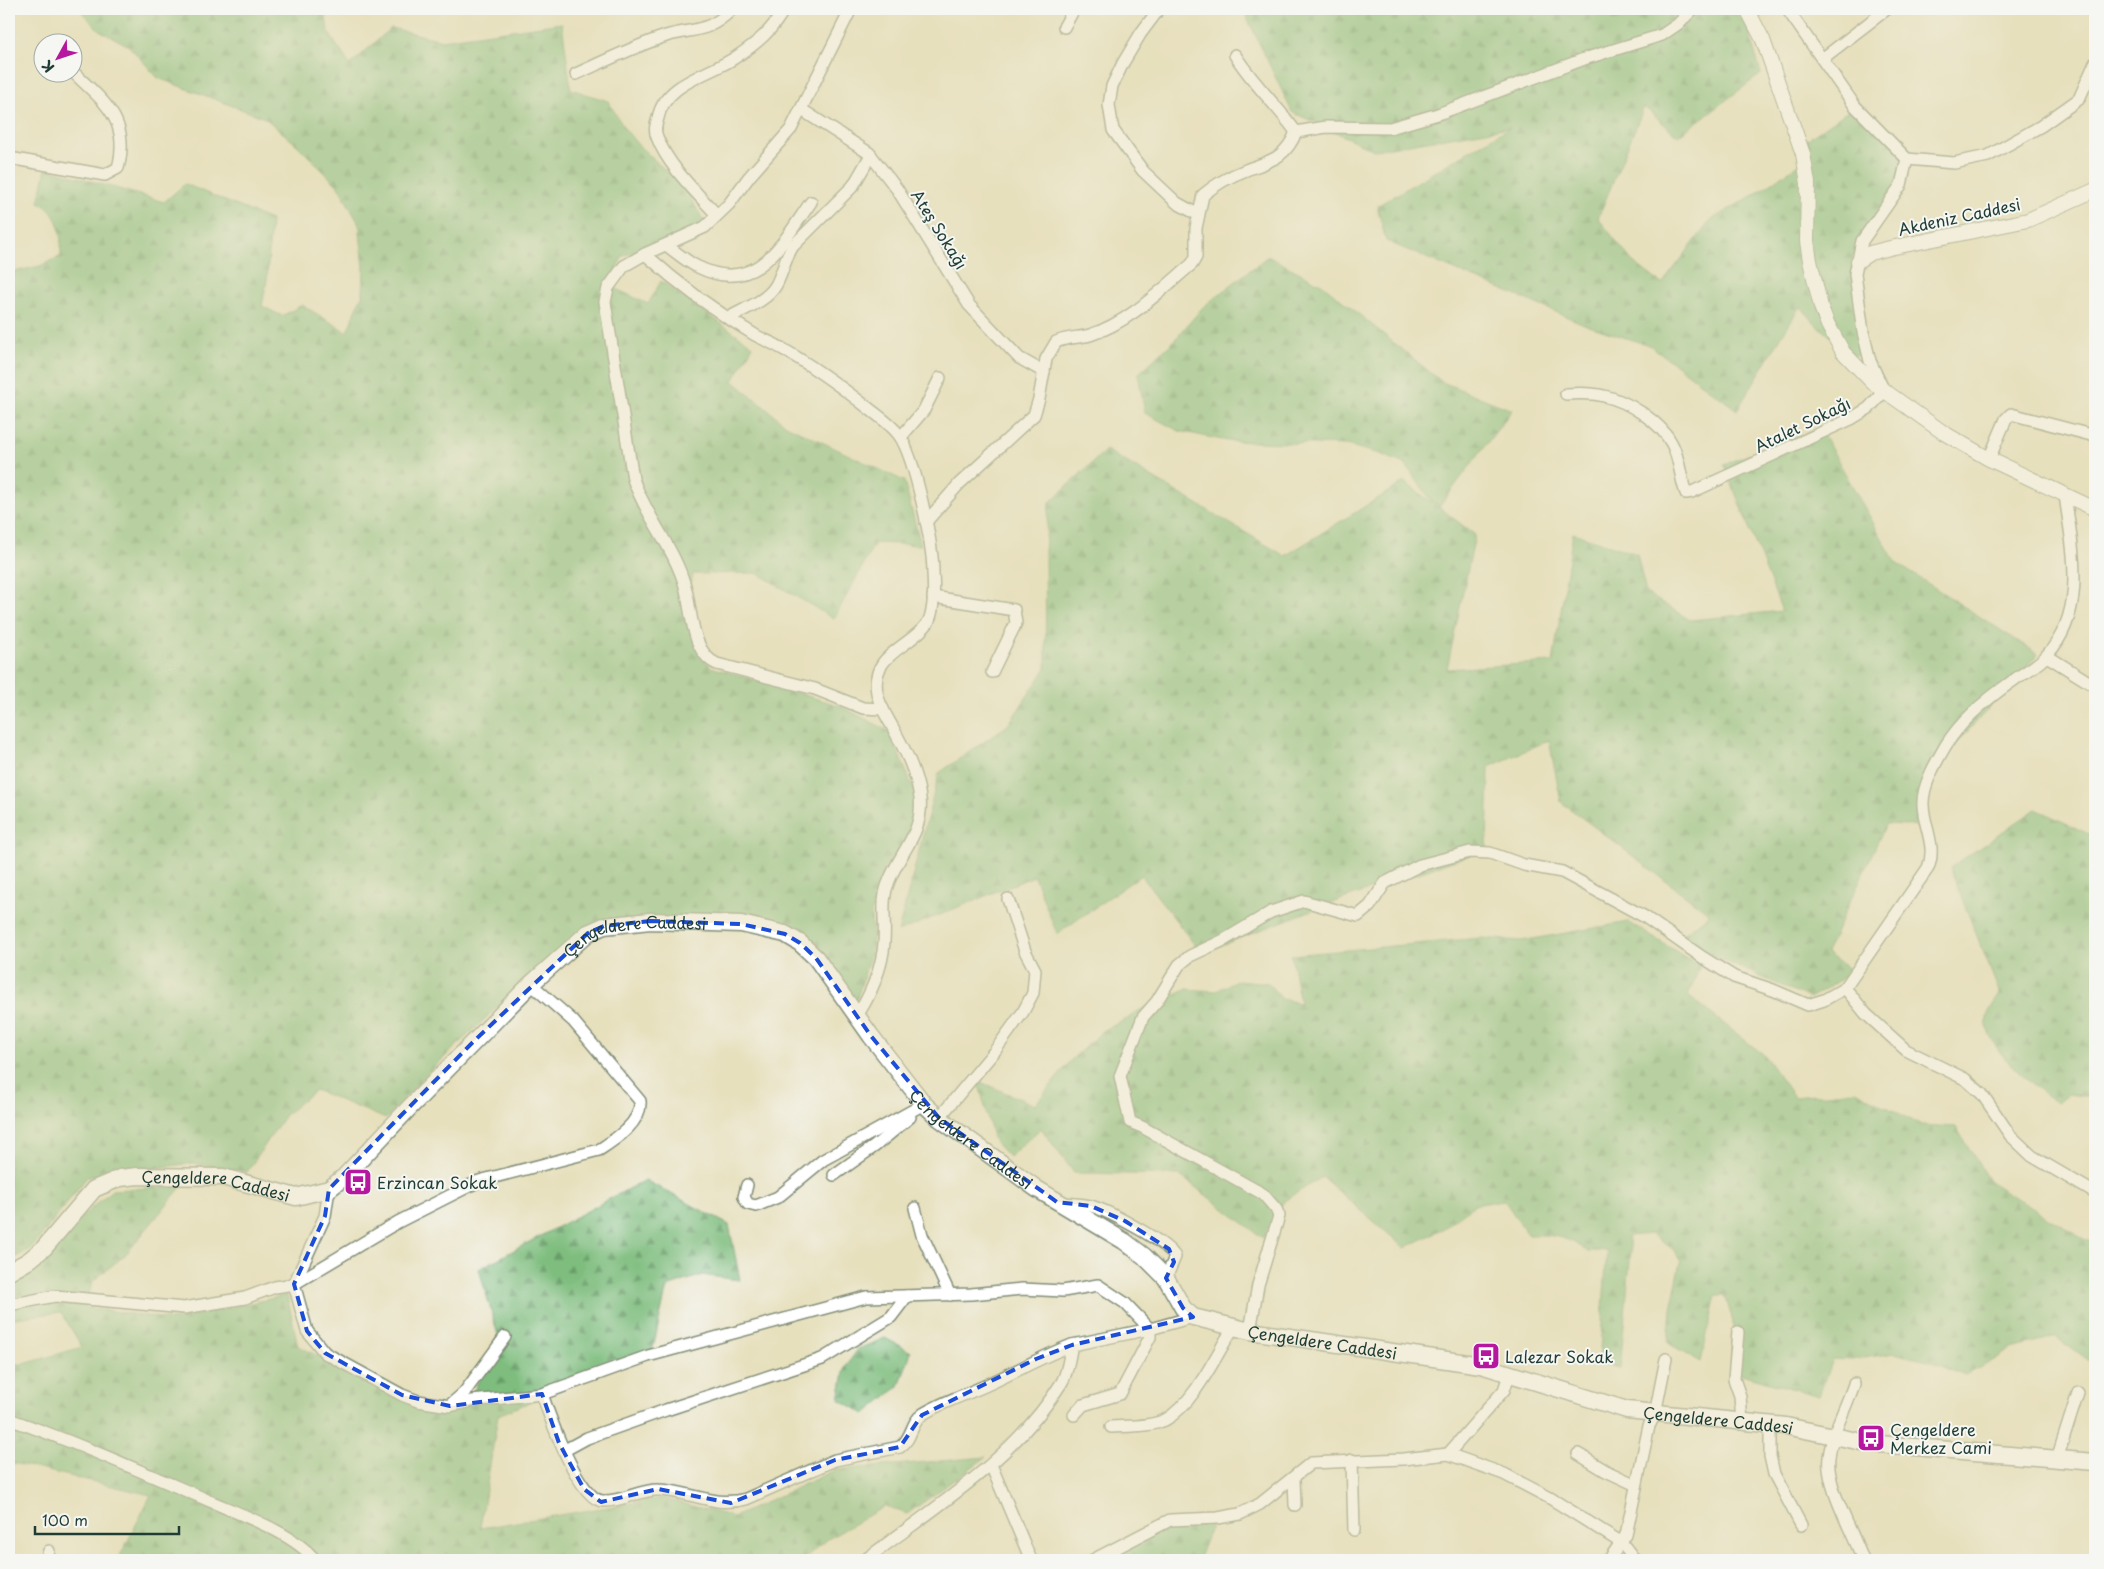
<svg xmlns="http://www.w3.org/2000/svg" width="2104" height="1569" font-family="'Playpen Sans',sans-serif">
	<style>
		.forest { fill: url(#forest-firs); stroke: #4e7d59 }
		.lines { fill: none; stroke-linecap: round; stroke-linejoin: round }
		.minor-casing { stroke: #838e78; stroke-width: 14 }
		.tertiary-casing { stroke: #838e78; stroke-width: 16 }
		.secondary-casing { stroke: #838e78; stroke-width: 19 }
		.minor { stroke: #fff; stroke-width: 11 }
		.tertiary { stroke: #fff; stroke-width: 14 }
		.secondary { stroke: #fff; stroke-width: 16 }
		.marked { fill: none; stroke: #1d4ed8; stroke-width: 4; stroke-dasharray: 10 6; stroke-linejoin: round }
		.labels { text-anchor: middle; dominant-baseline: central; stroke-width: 4; stroke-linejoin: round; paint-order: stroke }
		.street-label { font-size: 16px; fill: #1f3d34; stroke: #f6f6f2 }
		.poi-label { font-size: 16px; fill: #1f3d34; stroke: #f6f6f2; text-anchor: start }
	</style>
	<defs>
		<pattern id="forest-firs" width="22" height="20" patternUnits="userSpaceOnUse" patternTransform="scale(1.25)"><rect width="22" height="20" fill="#7ebd7e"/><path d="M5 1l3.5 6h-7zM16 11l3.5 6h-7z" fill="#679b68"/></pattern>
	</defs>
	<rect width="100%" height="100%" fill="#f6f6f2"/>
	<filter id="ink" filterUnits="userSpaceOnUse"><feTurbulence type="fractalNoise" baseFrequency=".02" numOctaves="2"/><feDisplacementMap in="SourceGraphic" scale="10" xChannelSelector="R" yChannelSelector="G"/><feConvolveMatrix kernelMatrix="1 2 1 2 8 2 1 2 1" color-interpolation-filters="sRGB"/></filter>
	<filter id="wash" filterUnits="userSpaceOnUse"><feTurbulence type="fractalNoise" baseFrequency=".0096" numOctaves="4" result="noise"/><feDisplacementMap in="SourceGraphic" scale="20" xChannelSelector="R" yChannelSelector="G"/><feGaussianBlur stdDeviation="1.12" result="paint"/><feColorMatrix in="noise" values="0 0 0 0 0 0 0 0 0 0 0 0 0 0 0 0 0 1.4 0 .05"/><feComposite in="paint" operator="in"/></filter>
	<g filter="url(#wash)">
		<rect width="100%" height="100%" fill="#e7e0bd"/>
		<g class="forest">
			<path d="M79 9H325L328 32 350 65 391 28 442 40 562 23 571 89 608 101 624 128 639 146 686 189 707 227 623 256 608 285 648 304 661 281 753 346 733 381 786 425 904 481 921 545 875 543 834 619 757 573 693 574 688 601 702 655 711 667 838 705 889 731 918 799 913 830 882 873 871 914 873 946 856 1002 790 929 606 919 528 978 425 1076 386 1119 315 1090 285 1115 247 1172 193 1163 87 1177 32 1248 9 1261V273L40 266 61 256C61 232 61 216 39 202L46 168 164 202 185 184 271 220 267 280 262 306 282 316 302 305 347 332 363 293 364 267 359 224 338 186 297 145 265 118 158 78 129 46 99 30Z"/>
			<polygon points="1243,9 1737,9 1743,11 1761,74 1678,136 1644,107 1598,218 1632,261 1662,284 1711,220 1755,194 1801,163 1801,144 1855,106 1907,159 1901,185 1852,257 1863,351 1855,356 1818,326 1800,306 1737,410 1651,346 1589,326 1386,241 1377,206 1510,127 1374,150 1292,112"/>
			<polygon points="1268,256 1323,285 1442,382 1512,410 1439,507 1475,535 1447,669 1553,662 1573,533 1637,554 1646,593 1690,620 1782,611 1724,464 1820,429 1896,563 2038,654 1958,742 1923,791 1924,826 1886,824 1826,953 1853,972 1810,998 1676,940 1710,914 1561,802 1549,740 1489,767 1487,849 1320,907 1201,953 1141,875 1057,934 1034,876 898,932 939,773 1008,725 1046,668 1045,550 1049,503 1106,450 1285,556 1404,482 1433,503 1405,464 1380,454 1346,445 1227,441 1179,431 1145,413 1138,374 1172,343 1203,307"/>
			<path d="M2036 809 2095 837V1098L2068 1094 2057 1103C2036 1088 1982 1047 1987 1018 1988 1010 1996 1001 2000 994L1950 868Z"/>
			<path d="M1628 922 1700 966 1688 996 1763 1054 1794 1097 1856 1091 1921 1125 1956 1127 1989 1181 2058 1224 2095 1244V1365L2057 1337 2012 1349 1965 1376 1932 1362 1894 1353 1852 1360 1832 1359 1819 1396 1731 1371 1733 1322 1725 1295H1716L1701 1362 1668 1343 1671 1309 1681 1262 1673 1249 1651 1234 1628 1236 1631 1250 1620 1368 1599 1364 1607 1250 1588 1252C1570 1237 1551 1234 1528 1235L1504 1200 1474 1205 1444 1228 1405 1248 1322 1177 1284 1201 1263 1238 1179 1175 1074 1173 1041 1128 1009 1157 994 1141 978 1081 1035 1105 1072 1059 1104 1030 1127 1019 1138 1011 1186 989 1216 991 1239 980 1268 983 1282 999 1300 1003 1291 955 1481 938 1521 941Z"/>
			<polygon points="645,1180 729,1225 740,1280 702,1275 667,1287 652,1352 498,1415 480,1528 663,1498 734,1517 835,1470 986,1457 907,1514 885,1506 828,1539 802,1560 118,1560 151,1495 9,1462 9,1364 24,1364 82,1347 61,1312 9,1319 9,1285 14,1284 69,1228 112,1190 182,1186 126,1254 93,1281 85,1307 174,1320 287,1295 298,1346 433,1411 474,1391 498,1335 479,1269"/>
			<polygon points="885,1338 911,1352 899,1386 865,1414 839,1399 845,1368 858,1349"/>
			<polygon points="1215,1518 1198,1560 1090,1560 1167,1524"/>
		</g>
	</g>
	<g filter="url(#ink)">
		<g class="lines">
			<defs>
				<g id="minor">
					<path d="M851 9 791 129 749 177 729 204 705 227 645 254 624 266 608 288 605 302 633 479C646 517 674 547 685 586 692 610 691 653 717 664L815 689 863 708 883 709"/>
					<polyline points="1159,9 1141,33 1123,63 1112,86 1109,105 1113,130 1143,171 1177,203 1197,214"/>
					<polyline points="1787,9 1855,106 1907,159 1954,163 1988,156 2041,126 2079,99 2095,63"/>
					<polyline points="1064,27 1074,9"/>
					<path d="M1235 55C1253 84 1277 105 1296 132"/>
					<polyline points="1822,59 1887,9"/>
					<path d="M576 74C605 61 635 46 666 36 694 28 709 33 732 9"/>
					<polyline points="802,110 869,153 897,189 969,305 1019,358 1044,372"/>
					<polyline points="1296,132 1326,127 1390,128 1438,114 1584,59 1662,35 1678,24 1693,9"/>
					<path d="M9 158 105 175 118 168C131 120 103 101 72 71"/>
					<path d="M717 215C696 192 668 166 657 137 654 130 656 124 658 118 665 82 710 75 736 57 756 44 773 30 784 9"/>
					<path d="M666 245C676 252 687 262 698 267 757 296 782 243 811 202"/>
					<path d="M645 254C679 285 716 312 755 335 764 340 773 343 781 348 811 365 840 386 867 407 878 416 891 424 899 435 915 457 933 545 933 573 934 588 935 612 927 624 909 648 870 654 877 693 879 705 887 717 893 728 905 750 917 773 920 798 924 832 900 852 889 881 880 901 886 920 884 942 883 966 870 997 856 1017"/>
					<path d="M728 318C744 309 767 301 776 285 783 272 785 258 793 246L853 186 871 155"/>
					<path d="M1566 394C1579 393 1592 393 1604 396 1628 401 1661 422 1672 444 1680 459 1680 478 1686 493L1692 492 1851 419 1869 408 1884 391 1870 361 1863 332 1855 274 1862 241 1901 185 1907 159"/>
					<polyline points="901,437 924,410 940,378"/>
					<polyline points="1989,459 2006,419 2011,414 2095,436"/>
					<path d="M926 522 959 484 1034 415 1039 399 1046 359 1056 342C1067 337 1079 338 1090 335 1130 322 1161 290 1192 264L1196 257V228L1203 195C1216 184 1230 176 1246 170 1270 161 1286 158 1296 132"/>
					<polyline points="933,597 1014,610 1016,623 992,672"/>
					<polyline points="2047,656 2095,686"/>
					<polyline points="1845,988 1866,1014 1906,1050 1965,1079 1982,1094 2010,1135 2032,1156 2095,1193"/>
					<polyline points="939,1118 994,1052 1023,1012 1033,993 1035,970 1025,951 1008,899"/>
					<polyline points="834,1175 875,1146 910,1117"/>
					<polyline points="747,1185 744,1197 748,1204 756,1206 778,1197 823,1160 924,1104"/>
					<polyline points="329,1189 325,1216 294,1284 307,1331 325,1353 402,1395 418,1401 450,1406 472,1401 542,1394 648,1356 866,1297 971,1294 1022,1289 1063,1291 1098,1285 1125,1303 1150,1329 1193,1317"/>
					<path d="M1063 1203C1072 1204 1082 1204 1091 1206 1108 1211 1168 1242 1175 1257L1166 1278"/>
					<polyline points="915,1208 922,1235 950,1295"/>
					<path d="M9 1305 55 1296 184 1308 245 1298 275 1287 294 1284 398 1222 479 1181 599 1150C616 1139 642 1122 640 1101L573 1021 531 984"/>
					<path d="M1250 1331 1258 1285 1279 1216 1276 1209 1263 1194 1142 1127 1130 1122 1120 1076 1143 1017 1157 1001 1179 965 1190 956 1224 940 1271 912 1304 901 1358 916 1370 906 1385 883 1420 865 1470 852 1490 853 1524 865 1562 872 1645 917 1702 957 1734 977 1773 990 1808 1005 1824 1000 1845 988 1928 868C1937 846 1924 828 1923 805 1922 786 1936 762 1946 745 1962 719 1988 698 2014 680 2024 672 2039 665 2047 655 2088 610 2072 548 2065 495"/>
					<polyline points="1738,1332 1734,1379 1740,1396 1742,1422"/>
					<path d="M1854 1384C1846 1408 1832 1432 1829 1457 1825 1485 1853 1532 1863 1560"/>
					<path d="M542 1394C549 1415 579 1501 603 1501 622 1502 641 1489 659 1490 691 1491 714 1508 746 1499L835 1460 900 1447C913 1438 910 1423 923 1414 944 1401 968 1394 989 1384 1017 1371 1043 1356 1072 1345"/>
					<polyline points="451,1404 464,1393 505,1337"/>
					<path d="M9 1419C75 1442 138 1470 203 1498 236 1513 293 1532 315 1560"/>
					<polyline points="1770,1424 1770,1456 1774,1474 1801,1525"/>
					<path d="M1111 1427C1127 1426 1150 1427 1165 1420 1194 1404 1216 1355 1233 1328"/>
					<polyline points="565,1450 587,1438 666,1410 822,1359 891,1317 907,1296"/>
					<polyline points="1448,1454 1504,1390 1510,1372"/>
					<polyline points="1578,1454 1606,1471 1636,1485"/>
					<polyline points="2057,1459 2078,1393"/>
					<polyline points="1352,1460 1354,1530"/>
					<polyline points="991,1465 1031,1560"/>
					<polyline points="1294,1479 1295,1505"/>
					<polyline points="46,1560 49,1551"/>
					<path d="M865 1560C935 1507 1015 1459 1062 1382 1068 1372 1069 1357 1072 1345L1150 1329V1337L1120 1394 1083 1405 1074 1415"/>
					<polyline points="1093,1560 1170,1520 1218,1518 1240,1514 1260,1504 1311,1463 1403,1459 1448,1454 1504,1474 1550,1498 1622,1543 1635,1560"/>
					<polyline points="1609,1560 1626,1535 1649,1426 1655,1414 1666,1359"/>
				</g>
				<g id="tertiary">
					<polyline points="1747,9 1763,40 1803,154 1808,183 1807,241 1810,261 1821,307 1828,325 1843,352 1872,382 1944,433 1989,459 2095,509"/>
					<polyline points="1858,261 1870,253 1890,248 2028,220 2095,190"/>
				</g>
				<g id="secondary">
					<path id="s1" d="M9 1272 28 1261 44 1248 94 1189 120 1178 138 1176 223 1177 296 1197 329 1189 343 1178 411 1106 531 984 588 933 604 926 650 921 741 924 785 934 800 943 816 958 871 1036 924 1104 939 1118 1037 1189 1124 1241 1144 1256 1166 1278 1183 1308 1193 1317 1250 1331 1481 1365 1627 1410 1786 1426 1867 1443 2095 1462"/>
				</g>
			</defs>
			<use href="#minor" class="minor-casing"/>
			<use href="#tertiary" class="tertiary-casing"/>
			<use href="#secondary" class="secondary-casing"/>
			<use href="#minor" class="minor"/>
			<use href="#tertiary" class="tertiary"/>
			<use href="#secondary" class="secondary"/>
		</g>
	</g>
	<path d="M0 0H2104V1569H0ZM650 921 741 924 785 934 800 943 816 958 871 1036 939 1118 1057 1202 1091 1206 1125 1221 1169 1249 1174 1262 1166 1278 1183 1308 1193 1317 1072 1345 1036 1359 922 1415 900 1447 835 1460 731 1503 658 1489 601 1502 584 1489 559 1443 542 1394 450 1406 402 1395 325 1353 307 1331 294 1284 325 1216 329 1189 474 1041 588 933 604 926Z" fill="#e7e0bd" fill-opacity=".55" fill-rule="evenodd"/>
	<path class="marked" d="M650 921 741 924 785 934 800 943 816 958 871 1036 939 1118 1057 1202 1091 1206 1125 1221 1169 1249 1174 1262 1166 1278 1183 1308 1193 1317 1072 1345 1036 1359 922 1415 900 1447 835 1460 731 1503 658 1489 601 1502 584 1489 559 1443 542 1394 450 1406 402 1395 325 1353 307 1331 294 1284 325 1216 329 1189 474 1041 588 933 604 926Z"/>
	<defs>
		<symbol id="bus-square" viewBox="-11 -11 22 22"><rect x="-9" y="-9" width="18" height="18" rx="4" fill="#b5179e" stroke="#f6f6f2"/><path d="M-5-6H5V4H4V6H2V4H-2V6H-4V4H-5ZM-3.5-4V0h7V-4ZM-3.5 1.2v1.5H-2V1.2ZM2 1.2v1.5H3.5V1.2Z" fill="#fff"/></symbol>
	</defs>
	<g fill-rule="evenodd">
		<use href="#bus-square" x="342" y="1166" width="32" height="32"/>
		<use href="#bus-square" x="1470" y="1340" width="32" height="32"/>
		<use href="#bus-square" x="1855" y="1422" width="32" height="32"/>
	</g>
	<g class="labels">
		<g class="street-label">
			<text transform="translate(1959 216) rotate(-12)">Akdeniz Caddesi</text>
			<text transform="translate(940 229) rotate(58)">Ateş Sokağı</text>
			<text transform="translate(1802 424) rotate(-26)">Atalet Sokağı</text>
			<text stroke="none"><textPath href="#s1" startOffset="770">Çengeldere Caddesi</textPath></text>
			<text stroke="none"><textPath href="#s1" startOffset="1205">Çengeldere Caddesi</textPath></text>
			<text stroke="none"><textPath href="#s1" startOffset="245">Çengeldere Caddesi</textPath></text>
			<text stroke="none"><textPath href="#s1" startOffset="1625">Çengeldere Caddesi</textPath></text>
			<text stroke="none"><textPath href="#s1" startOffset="2030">Çengeldere Caddesi</textPath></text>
		</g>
		<g class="poi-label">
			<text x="377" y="1182">Erzincan Sokak</text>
			<text x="1505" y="1356">Lalezar Sokak</text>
			<text x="1890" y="1429">Çengeldere<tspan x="1890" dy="18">Merkez Cami</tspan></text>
		</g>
	</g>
	<rect width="2104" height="1569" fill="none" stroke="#f6f6f2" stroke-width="30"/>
	<g transform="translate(58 58) rotate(230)"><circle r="24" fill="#f6f6f2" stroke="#a0aca6"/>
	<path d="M0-4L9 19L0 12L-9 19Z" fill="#b5179e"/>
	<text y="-8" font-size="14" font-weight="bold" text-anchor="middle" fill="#1f3d34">K</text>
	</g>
	<path d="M35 1526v8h144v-8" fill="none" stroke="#1f3d34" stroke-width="2.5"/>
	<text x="42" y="1526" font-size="15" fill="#1f3d34" stroke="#f6f6f2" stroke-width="4" paint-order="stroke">100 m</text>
</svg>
